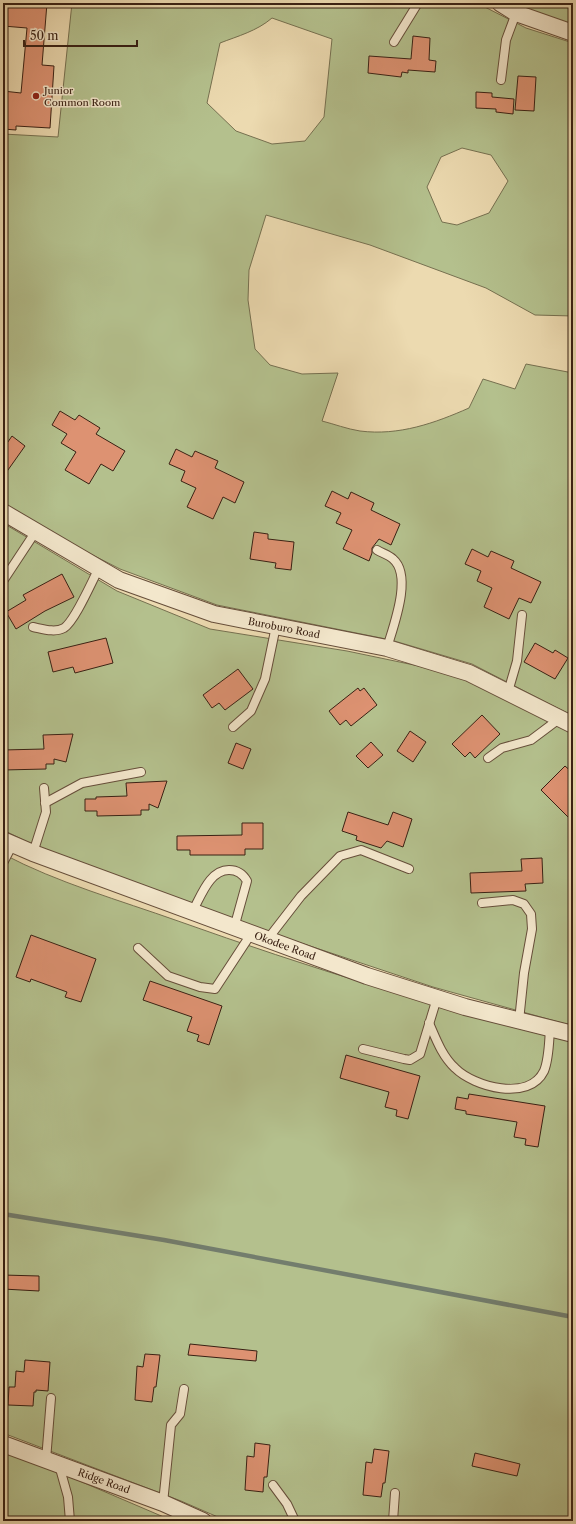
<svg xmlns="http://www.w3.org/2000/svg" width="576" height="1524" font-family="'Libre Caslon Text',serif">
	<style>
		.green { fill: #b4c08d; stroke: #767050; fill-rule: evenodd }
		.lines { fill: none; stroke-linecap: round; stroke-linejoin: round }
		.stream { stroke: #737d6d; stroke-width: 4.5 }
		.building { fill: #dd9272; stroke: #392013 }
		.service-casing { stroke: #664e3a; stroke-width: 10 }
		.minor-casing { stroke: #664e3a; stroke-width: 18 }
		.service { stroke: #f3e7cc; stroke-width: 8 }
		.minor { stroke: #f3e7cc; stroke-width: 16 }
		.poi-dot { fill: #8f2418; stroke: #f3e7cc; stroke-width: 1.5 }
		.labels { text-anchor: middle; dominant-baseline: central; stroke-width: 3; stroke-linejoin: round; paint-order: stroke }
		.poi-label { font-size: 10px; fill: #392013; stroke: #f3e7cc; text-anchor: start }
		.street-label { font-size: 10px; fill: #392013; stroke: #f3e7cc }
	</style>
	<rect width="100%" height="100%" fill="#ecdab0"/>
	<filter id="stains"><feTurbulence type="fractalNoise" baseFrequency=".005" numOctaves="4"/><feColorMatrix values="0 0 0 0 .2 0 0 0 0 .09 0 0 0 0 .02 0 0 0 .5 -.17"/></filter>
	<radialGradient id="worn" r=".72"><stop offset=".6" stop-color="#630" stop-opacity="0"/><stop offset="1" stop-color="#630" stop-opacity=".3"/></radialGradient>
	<g class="green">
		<path d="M72 3H477L526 28 573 43V316L535 315 486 288 370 245 266 215 249 270 248 300 255 349 270 365 302 374 338 373 322 421C334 424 347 429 360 431 399 436 435 423 469 408L483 379 515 389 526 364 573 373V716L472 664 391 640 217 605 120 569 79 548 3 503V134L58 137ZM272 18 332 39 324 117 305 141 272 144 236 131 207 103 220 43C238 36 257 31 272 18ZM462 148 491 155 508 181 489 213 457 225 442 222 427 187 441 157Z"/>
		<polygon points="509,3 573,3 573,19 567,26"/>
		<polygon points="3,523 117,591 210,629 347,651 457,674 573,733 573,1026 433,987 295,941 44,850 3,830"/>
		<path d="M3 854C58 883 119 900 178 921 307 967 440 1008 573 1042V1521H227L181 1501 3 1433Z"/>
		<polygon points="3,1452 47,1467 173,1521 3,1521"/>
	</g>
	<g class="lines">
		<polyline class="stream" points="3,1214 164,1240 573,1317"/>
	</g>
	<g class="building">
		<polygon points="3,3 47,3 42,65 54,66 50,128 16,126 16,130 3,129 3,91 21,93 27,28 3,26"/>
		<polygon points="413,36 430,38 429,60 436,61 435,72 408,70 408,73 402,72 401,77 368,73 369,56 411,59"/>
		<polygon points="518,76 536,77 534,111 515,110"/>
		<polygon points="476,92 492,93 492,97 514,99 513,114 496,112 496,109 476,108"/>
		<polygon points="60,411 75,420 79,415 100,428 96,434 125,451 113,471 101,464 89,484 65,470 76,452 61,443 67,434 52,425"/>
		<polygon points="12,436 25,446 3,477 3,449"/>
		<polygon points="176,449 192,457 195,451 218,461 215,468 244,482 235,503 223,497 213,519 187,507 196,488 181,481 185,471 169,464"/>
		<polygon points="332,491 348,499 351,492 374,503 371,510 400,524 391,545 379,539 372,548 372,553 369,561 343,549 352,530 336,523 341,513 325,506"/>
		<polygon points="254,532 268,534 268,539 294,542 291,570 275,568 276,563 250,559"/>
		<polygon points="472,549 488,557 491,551 514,561 511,568 541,582 531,603 519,598 509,619 484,607 492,588 477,581 481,571 465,564"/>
		<polygon points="62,574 74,597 45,611 16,629 6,612 26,600 23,595"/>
		<polygon points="106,638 113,663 75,673 73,667 53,672 48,652"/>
		<polygon points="535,643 553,653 555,650 568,658 555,679 524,662"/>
		<polygon points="238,669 253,689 225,710 219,703 212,708 203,695"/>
		<polygon points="358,688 360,691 364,688 377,705 351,726 346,720 340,725 329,711"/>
		<polygon points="482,715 500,734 475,758 470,752 465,757 452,744"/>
		<polygon points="410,731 426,742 413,762 397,751"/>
		<polygon points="73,734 66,762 54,759 54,764 46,764 46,769 3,770 3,750 44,749 43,735"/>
		<polygon points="371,742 383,755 368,768 356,756"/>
		<polygon points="236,743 251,749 243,769 228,763"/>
		<polygon points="565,766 573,773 573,822 541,790"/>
		<polygon points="167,781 158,808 149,804 149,810 141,810 141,815 97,816 97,811 85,811 85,799 96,799 96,797 127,796 126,783"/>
		<polygon points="348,812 388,825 393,812 412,819 403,847 387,841 381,848 356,840 357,836 342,831"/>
		<polygon points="242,823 263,823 263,849 245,849 245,855 190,855 190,850 177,850 177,836 242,835"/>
		<polygon points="542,858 543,883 525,884 526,891 471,893 470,873 522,871 521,859"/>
		<polygon points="31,935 96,959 81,1002 65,997 67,992 31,979 30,982 16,977"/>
		<polygon points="150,981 222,1006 209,1045 197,1041 199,1035 187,1031 192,1017 143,1000"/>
		<polygon points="346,1055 420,1076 408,1119 396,1116 397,1110 385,1107 389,1092 340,1078"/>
		<polygon points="469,1094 545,1106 538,1147 525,1145 526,1139 514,1137 517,1122 466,1114 466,1111 455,1109 457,1097 468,1099"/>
		<polygon points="3,1275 39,1276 39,1291 3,1289"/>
		<polygon points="190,1344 257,1351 256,1361 188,1355"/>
		<polygon points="145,1354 160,1355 156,1387 154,1387 152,1402 135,1400 137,1366 143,1367"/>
		<polygon points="25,1360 50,1362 48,1391 36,1390 36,1392 34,1392 33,1406 8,1405 9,1387 15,1387 16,1371 24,1372"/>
		<polygon points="255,1443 270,1445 267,1477 264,1477 263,1492 245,1490 247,1456 254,1457"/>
		<polygon points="374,1449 389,1451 385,1483 383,1483 381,1497 363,1495 366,1462 372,1463"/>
		<polygon points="475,1453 520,1464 517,1476 472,1466"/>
	</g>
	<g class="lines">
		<defs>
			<g id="service">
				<polyline points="394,42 418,3"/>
				<polyline points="501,80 506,40 516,13"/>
				<path d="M377 550C382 553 389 555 393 559 413 576 393 627 387 648"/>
				<polyline points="3,581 36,531"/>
				<path d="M33 627C43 629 55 633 64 628 75 621 92 581 99 568"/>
				<polyline points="508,692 517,661 522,615"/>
				<polyline points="233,727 251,711 265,679 276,626"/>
				<polyline points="488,758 502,748 531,740 559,719"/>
				<polyline points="45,803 82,783 141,772"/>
				<polyline points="33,853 46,812 44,788"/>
				<polyline points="3,863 13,844"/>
				<polyline points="482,903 513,900 524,904 531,914 532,929 524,973 519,1021"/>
				<path d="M192 912C201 897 209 870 229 870 238 870 243 874 247 881L234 928"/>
				<polyline points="267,940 301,896 340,856 361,850 409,869"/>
				<polyline points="138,948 168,976 200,987 215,989 251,934"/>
				<path d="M429 1023C436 1039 442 1056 455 1068 474 1087 529 1102 544 1071 549 1059 549 1042 550 1029"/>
				<polyline points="363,1049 404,1059 410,1060 420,1054 437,998"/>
				<polyline points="46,1460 51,1398"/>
				<polyline points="59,1465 68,1497 70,1521"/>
				<polyline points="273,1485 287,1504 295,1521"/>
				<polyline points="163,1503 171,1425 180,1414 184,1389"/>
				<polyline points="393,1521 395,1493"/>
			</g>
			<g id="minor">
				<polyline points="500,3 516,13 573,33"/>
				<polyline points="3,512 119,580 214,614 387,648 469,673 573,725"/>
				<polyline points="3,840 33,853 367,976 465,1007 573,1034"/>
				<polyline points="3,1444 163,1503 203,1521"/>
			</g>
		</defs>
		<use href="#service" class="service-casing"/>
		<use href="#minor" class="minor-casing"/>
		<use href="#service" class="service"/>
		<use href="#minor" class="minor"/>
	</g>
	<circle class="poi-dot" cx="36" cy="96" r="4"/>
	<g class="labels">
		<g class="poi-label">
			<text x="44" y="90">Junior<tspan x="44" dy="12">Common Room</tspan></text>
		</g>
		<g class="street-label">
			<text transform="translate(284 628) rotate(11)">Buroburo Road</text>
			<text transform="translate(285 946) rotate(20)">Okodee Road</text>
			<text transform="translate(104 1481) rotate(20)">Ridge Road</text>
		</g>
	</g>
	<rect width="576" height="1524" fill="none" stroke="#ecdab0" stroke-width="16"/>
	<rect x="4" y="4" width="568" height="1516" fill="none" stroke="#392013" stroke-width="2"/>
	<rect x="8" y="8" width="560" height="1508" fill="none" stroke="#392013"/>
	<path d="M24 40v6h113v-6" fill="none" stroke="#392013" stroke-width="2"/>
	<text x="30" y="40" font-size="12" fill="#392013" stroke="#f3e7cc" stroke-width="3" paint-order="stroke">50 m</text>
	<rect width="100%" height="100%" filter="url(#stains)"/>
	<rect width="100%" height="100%" fill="url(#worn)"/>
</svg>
